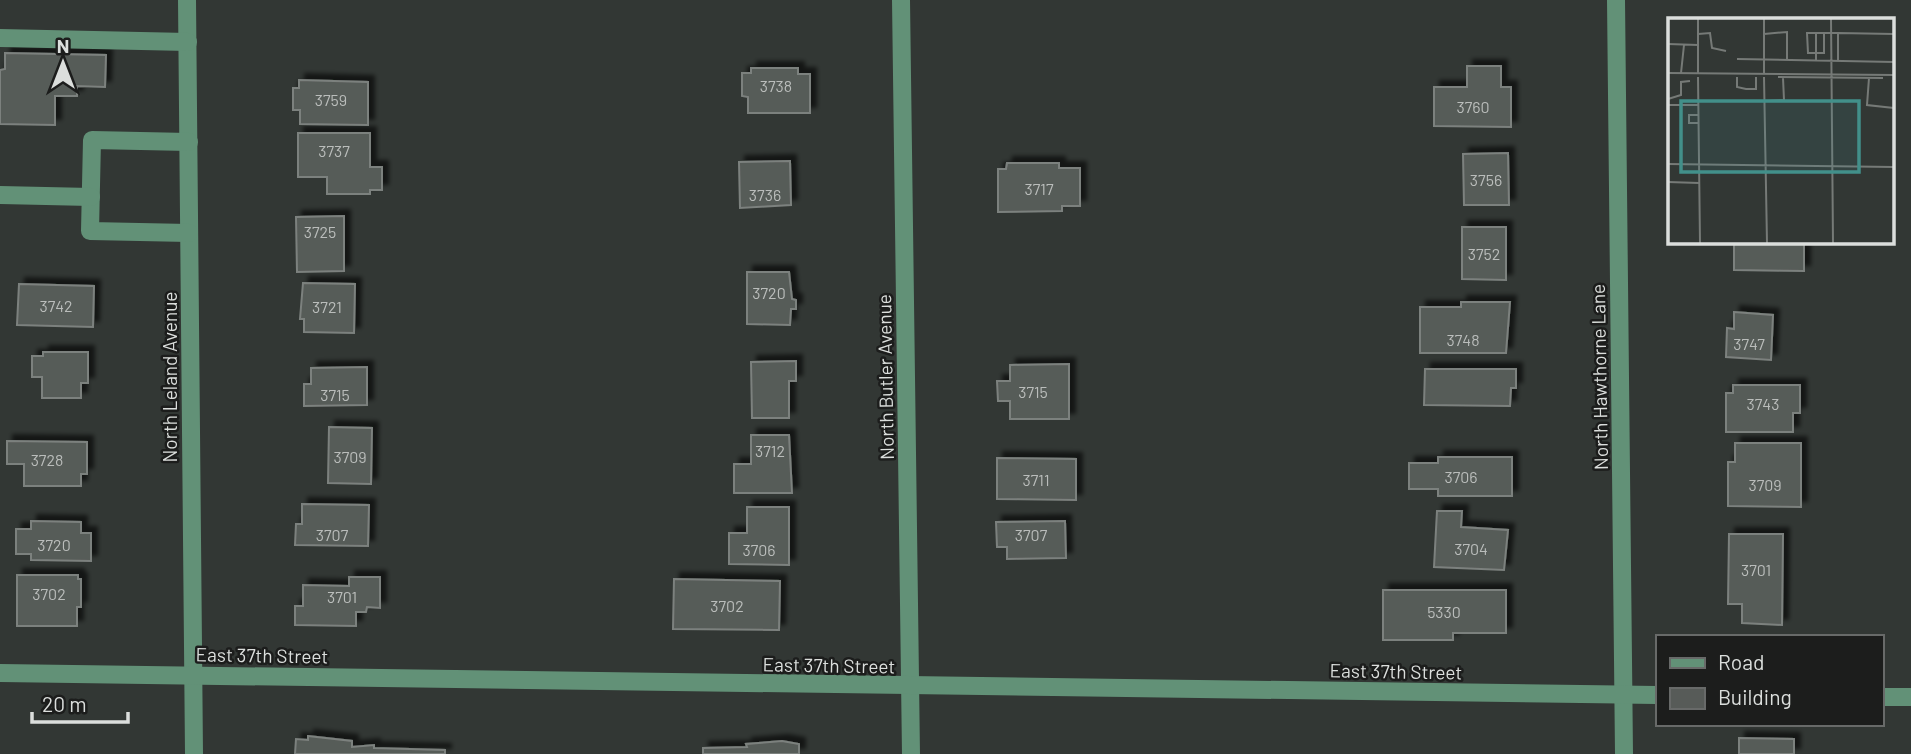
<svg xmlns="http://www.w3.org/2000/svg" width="1911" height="754" font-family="Barlow,sans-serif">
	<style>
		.building { fill: #575b58; stroke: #7c817e; stroke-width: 2; filter: url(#shadow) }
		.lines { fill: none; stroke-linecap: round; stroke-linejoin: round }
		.minor { stroke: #629177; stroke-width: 18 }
		.labels { text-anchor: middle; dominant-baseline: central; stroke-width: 5; stroke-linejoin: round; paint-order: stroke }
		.number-label { font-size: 16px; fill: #babdbb }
		.street-label { font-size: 19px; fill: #dbdedc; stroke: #1c1d1c }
		.inset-road { fill: none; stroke: #767a77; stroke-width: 2 }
		.view { fill: #42908a; fill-opacity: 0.15; stroke: #42908a; stroke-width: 3.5 }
		.inset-edge { fill: none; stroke: #dbdedc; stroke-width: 3.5 }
	</style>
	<defs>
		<filter id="shadow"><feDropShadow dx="6" dy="-6" stdDeviation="2" flood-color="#0009"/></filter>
	</defs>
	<rect width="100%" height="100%" fill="#323734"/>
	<g class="building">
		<polygon points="5,53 106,55 105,87 77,86 77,96 55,96 55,125 0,124 0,70 5,69"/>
		<polygon points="1467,66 1501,66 1501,87 1511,87 1511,127 1434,126 1434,87 1467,87"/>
		<polygon points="751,68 798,68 798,74 810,74 810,113 748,113 748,97 742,96 742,73 751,73"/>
		<polygon points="299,80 368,82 368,125 300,124 300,110 293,110 293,88 299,88"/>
		<polygon points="298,133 370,133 370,167 382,167 382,190 370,190 370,194 327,194 327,177 298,177"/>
		<polygon points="1508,153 1509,205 1464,205 1463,154"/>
		<polygon points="790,161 791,205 740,208 739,162"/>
		<polygon points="1007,163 1059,163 1059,168 1080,168 1080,206 1062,206 1062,211 998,212 998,169 1006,169"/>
		<polygon points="344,216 344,271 297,272 296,217"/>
		<polygon points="1462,227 1506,227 1506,280 1462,279"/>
		<polygon points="1734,242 1804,242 1804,271 1734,270"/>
		<polygon points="747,272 789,272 792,299 796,300 796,309 791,309 790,325 747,324"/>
		<polygon points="303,283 355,284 354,333 304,332 304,319 300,319"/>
		<polygon points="19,284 94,286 93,327 17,325"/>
		<polygon points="1461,302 1510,302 1506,353 1420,353 1420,307 1461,307"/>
		<polygon points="1734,312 1773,315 1771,360 1726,357 1727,328 1734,329"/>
		<polygon points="43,352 88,352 88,383 81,383 81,398 42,398 42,377 32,377 32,356 43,356"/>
		<polygon points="796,361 796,381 789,381 789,418 752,418 751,362"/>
		<polygon points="1069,364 1069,419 1010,419 1010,401 998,401 997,381 1010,381 1010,365"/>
		<polygon points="367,367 367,405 304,406 304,384 311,384 311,368"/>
		<polygon points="1425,369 1516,369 1516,388 1511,388 1510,406 1424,405"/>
		<polygon points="1733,385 1800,385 1800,413 1793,413 1793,432 1726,432 1726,393 1733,393"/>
		<polygon points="329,427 372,428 371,484 328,483"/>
		<polygon points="751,435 789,435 792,493 734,493 734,464 751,464"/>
		<polygon points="7,441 87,442 87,474 81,474 81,486 24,486 24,464 7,464"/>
		<polygon points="1735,443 1801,443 1801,507 1728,506 1728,462 1735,462"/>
		<polygon points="1438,457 1512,457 1512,496 1438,496 1438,489 1409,489 1409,463 1438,463"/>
		<polygon points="997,458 1076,459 1076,500 997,499"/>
		<polygon points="302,504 369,505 368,546 295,545 296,524 302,524"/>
		<polygon points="747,507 789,507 789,565 729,564 729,533 747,533"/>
		<polygon points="1437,511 1462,511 1461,527 1508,530 1504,570 1434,567"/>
		<polygon points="31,521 81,522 81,533 91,533 91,561 31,560 31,554 16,554 16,529 31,529"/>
		<polygon points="1065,521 1066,558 1007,559 1007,547 997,547 996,522"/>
		<polygon points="1729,534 1783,534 1782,625 1742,623 1742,604 1728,604"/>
		<polygon points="17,575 78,575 78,579 81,579 81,607 77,607 77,626 17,626"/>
		<polygon points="349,577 380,577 380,608 367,607 366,612 356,612 356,626 295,625 295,606 303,606 303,585 349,586"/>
		<polygon points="674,579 780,581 779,630 673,629"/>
		<polygon points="1383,590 1506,590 1506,633 1453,633 1453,640 1383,640"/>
		<polygon points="308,736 352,741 352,747 374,745 374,748 445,750 445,754 295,754 296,739 308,740"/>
		<polygon points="1739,738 1794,739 1794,754 1739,754"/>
		<polygon points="782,741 799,744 799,754 703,754 703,748 747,747 746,744"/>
	</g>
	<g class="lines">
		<g class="minor">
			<polyline points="187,0 194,754"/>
			<polyline points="901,0 911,754"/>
			<polyline points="1616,0 1624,754"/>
			<polyline points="0,38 188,42"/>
			<polyline points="189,142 92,140 90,231 189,233"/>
			<polyline points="0,195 91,197"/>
			<polyline points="0,673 1657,695"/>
			<polyline points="1881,697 1911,697"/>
		</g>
	</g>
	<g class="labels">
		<g class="number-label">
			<text x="776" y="85">3738</text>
			<text x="331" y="99">3759</text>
			<text x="1473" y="106">3760</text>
			<text x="334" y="150">3737</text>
			<text x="1486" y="179">3756</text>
			<text x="1039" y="188">3717</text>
			<text x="765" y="194">3736</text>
			<text x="320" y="231">3725</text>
			<text x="1484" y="253">3752</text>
			<text x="769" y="292">3720</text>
			<text x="56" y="305">3742</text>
			<text x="327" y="306">3721</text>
			<text x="1463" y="339">3748</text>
			<text x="1749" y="343">3747</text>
			<text x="1033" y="391">3715</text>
			<text x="335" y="394">3715</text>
			<text x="1763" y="403">3743</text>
			<text x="770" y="450">3712</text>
			<text x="350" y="456">3709</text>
			<text x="47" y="459">3728</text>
			<text x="1461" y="476">3706</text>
			<text x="1036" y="479">3711</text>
			<text x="1765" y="484">3709</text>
			<text x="332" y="534">3707</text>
			<text x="1031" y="534">3707</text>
			<text x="54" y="544">3720</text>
			<text x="1471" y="548">3704</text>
			<text x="759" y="549">3706</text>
			<text x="1756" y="569">3701</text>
			<text x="49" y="593">3702</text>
			<text x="342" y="596">3701</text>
			<text x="727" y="605">3702</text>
			<text x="1444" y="611">5330</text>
		</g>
		<g class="street-label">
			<text transform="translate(169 377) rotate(-90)">North Leland Avenue</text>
			<text transform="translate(885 377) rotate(-91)">North Butler Avenue</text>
			<text transform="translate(1599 377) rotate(-91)">North Hawthorne Lane</text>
			<text transform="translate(262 655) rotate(1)">East 37th Street</text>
			<text transform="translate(829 665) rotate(1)">East 37th Street</text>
			<text transform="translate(1396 671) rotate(1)">East 37th Street</text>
		</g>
	</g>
	<g transform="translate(1668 18)">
		<rect width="226" height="226" fill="#323734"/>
		<path class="inset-road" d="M30 0V55M96 0V55M163 0 165 225M156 15V35H140L139 15H170L226 16M170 15V42M30 16 42 15 44 30 58 33M96 16 119 14V42M0 26 30 27M69 41 226 44M148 42V15M0 55 226 57M13 55 16 27M30 59 32 225M69 59V69L78 71H88V59M96 59 99 225M110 59 215 60M201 60 199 87 226 90M0 81 13 77V64L22 63M97 83 116 82 115 60M0 87H30M30 97H21V105H30M0 146 226 149M0 164 31 165"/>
		<path class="view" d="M13 83H191V154H13Z"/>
		<rect width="226" height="226" class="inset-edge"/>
	</g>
	<rect x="1656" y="635" width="228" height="91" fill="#1c1d1c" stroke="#686a69" stroke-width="2"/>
	<rect x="1670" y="658" width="35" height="10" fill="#629177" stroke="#686a69" stroke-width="2"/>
	<text x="1718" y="670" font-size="21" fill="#dbdedc">Road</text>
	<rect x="1670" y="688" width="35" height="21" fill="#575b58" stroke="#686a69" stroke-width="2"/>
	<text x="1718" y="705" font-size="21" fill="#dbdedc">Building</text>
	<g transform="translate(63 63)" stroke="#1c1d1c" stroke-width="5" paint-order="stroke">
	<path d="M0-5L12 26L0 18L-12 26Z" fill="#dbdedc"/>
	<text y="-10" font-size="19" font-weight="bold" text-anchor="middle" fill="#dbdedc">N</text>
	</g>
	<path d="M32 712v10h96v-10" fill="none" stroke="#dbdedc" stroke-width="3.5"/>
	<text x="42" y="712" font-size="21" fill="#dbdedc" stroke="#1c1d1c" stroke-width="5" paint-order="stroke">20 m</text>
</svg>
